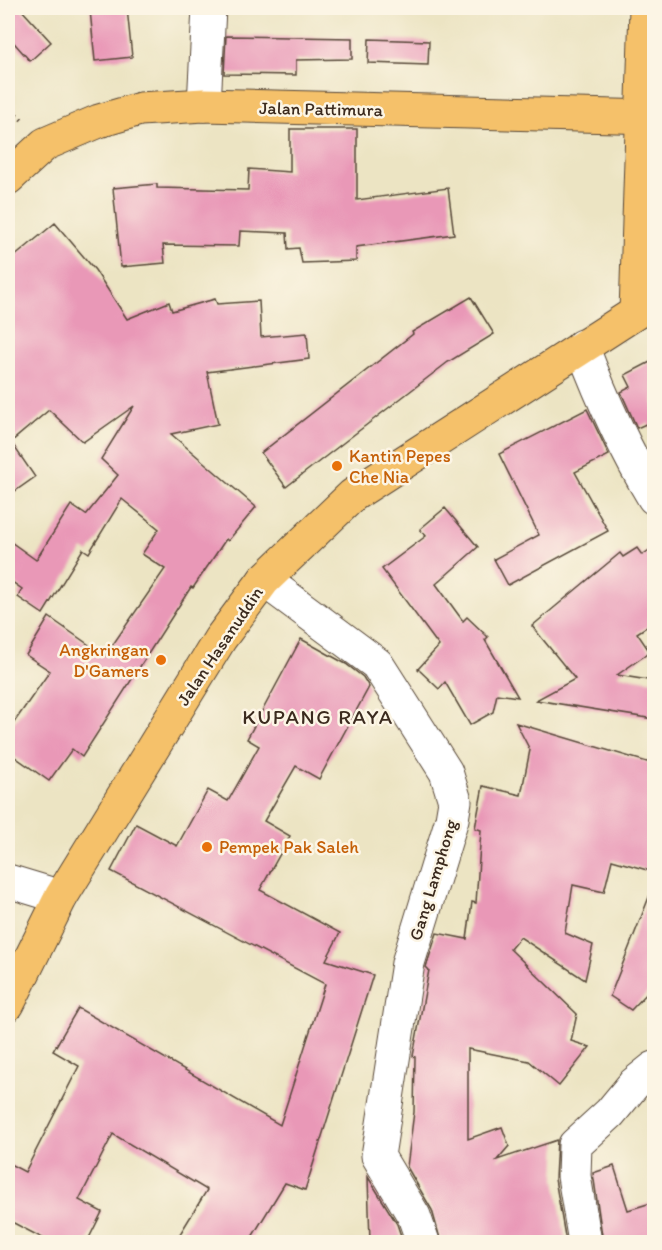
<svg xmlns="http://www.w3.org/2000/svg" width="662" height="1250" font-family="Itim,sans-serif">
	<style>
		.building { fill: #e998b7 }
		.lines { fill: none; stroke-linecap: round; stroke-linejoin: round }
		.street-casing { stroke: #564637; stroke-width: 35 }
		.primary-casing { stroke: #564637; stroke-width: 35 }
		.path { stroke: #564637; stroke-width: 4; stroke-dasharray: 1.5 4.5; stroke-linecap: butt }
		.street { stroke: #fff; stroke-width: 33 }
		.primary { stroke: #f5c16b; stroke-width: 33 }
		.food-dot { fill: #e8710a; stroke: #fcf5e5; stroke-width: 2 }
		.labels { text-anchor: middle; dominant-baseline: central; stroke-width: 5; stroke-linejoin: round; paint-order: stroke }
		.street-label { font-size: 18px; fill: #3b2a1e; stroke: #fcf5e5 }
		.food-label { font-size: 18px; fill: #c56008; stroke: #fcf5e5; text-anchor: start }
		.quarter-label { font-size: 21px; letter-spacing: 1.5px; fill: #3b2a1e; stroke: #fcf5e5 }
	</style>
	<rect width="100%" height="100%" fill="#fcf5e5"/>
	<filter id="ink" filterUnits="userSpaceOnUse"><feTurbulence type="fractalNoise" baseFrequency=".0167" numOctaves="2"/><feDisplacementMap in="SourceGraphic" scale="12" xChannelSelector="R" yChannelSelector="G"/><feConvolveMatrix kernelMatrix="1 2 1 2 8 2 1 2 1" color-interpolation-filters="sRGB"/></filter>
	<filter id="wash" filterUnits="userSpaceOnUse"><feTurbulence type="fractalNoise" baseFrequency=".008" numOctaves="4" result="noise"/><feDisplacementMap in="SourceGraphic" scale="24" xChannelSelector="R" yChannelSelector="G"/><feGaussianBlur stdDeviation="1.35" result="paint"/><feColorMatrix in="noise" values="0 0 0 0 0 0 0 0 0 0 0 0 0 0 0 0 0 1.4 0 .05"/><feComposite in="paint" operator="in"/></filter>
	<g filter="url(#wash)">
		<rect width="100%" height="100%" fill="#ece4c3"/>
		<g id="blocks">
			<g class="building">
				<polygon points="8,8 20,8 51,42 30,61 8,36"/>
				<polygon points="127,8 132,57 95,61 90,10"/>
				<polygon points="226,36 352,38 352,59 296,60 296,75 224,74"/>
				<polygon points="369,39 429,41 428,65 368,63"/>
				<polygon points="290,129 357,129 357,200 448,188 454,234 356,247 356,261 302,263 299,248 288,249 287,233 240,231 239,246 163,245 165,263 121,267 113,188 157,184 157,188 248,190 249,169 290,172"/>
				<polygon points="55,223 95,270 127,319 169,302 172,311 215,299 217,304 259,301 261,337 307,333 309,359 207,372 218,424 171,434 256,507 228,541 226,539 193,588 191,587 82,757 72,749 49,781 8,752 8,731 50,671 26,655 49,617 105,656 165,569 142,554 159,529 122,499 89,553 83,549 43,614 18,597 22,589 8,579 8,540 36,560 71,505 86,515 118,475 101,459 134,406 83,442 49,410 11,442 35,477 8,496 8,262"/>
				<polygon points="471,297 494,334 448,362 286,487 261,453 413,334 412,332"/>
				<polygon points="654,360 654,435 648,423 637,428 621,392 631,387 625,375"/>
				<polygon points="587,409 609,455 575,472 608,531 508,585 494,559 539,535 499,454"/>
				<polygon points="445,508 478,547 436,584 463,621 467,617 488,637 485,640 518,697 497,694 493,712 470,725 445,682 439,689 418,669 439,646 382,569 426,536 420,529"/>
				<polygon points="654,547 654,622 637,633 650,652 617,675 654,681 654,719 536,700 575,679 532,626 620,553 623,557 637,548 642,555"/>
				<polygon points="301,639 346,664 363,677 369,687 319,779 296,766 264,821 290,836 260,890 340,933 326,960 373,975 305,1190 285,1183 249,1242 175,1242 207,1190 113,1134 79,1200 102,1212 87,1242 50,1242 8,1220 8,1163 25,1172 79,1066 53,1051 78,1008 280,1125 325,984 111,871 136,824 177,846 208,790 228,801 259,746 247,739"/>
				<polygon points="516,723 654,764 654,872 612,860 604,892 573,885 565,933 593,945 585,980 520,937 510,949 577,1014 571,1041 590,1047 559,1086 529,1061 468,1049 468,1139 502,1127 509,1146 497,1160 557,1140 555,1179 566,1242 441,1242 432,1210 407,1167 414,1112 415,1057 413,1056 429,970 426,967 437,933 467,939 472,902 476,903 481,830 475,828 483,786 521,795 530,750"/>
				<polygon points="653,887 654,986 631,1010 610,996"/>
				<polygon points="614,1166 628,1210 654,1202 654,1242 603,1242 593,1173"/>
				<polygon points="368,1177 397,1224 403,1242 370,1242"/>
			</g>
		</g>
	</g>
	<g filter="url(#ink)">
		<use href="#blocks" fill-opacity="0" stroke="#564637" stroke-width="1.5"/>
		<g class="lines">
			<defs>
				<g id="street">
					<polyline points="204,105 209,8"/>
					<path d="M582 346C602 399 625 450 654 498"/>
					<polyline points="264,580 377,664 446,772 455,801 452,819 408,963 378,1156 414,1216 423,1242"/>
					<polyline points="8,881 61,897"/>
					<polyline points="585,1242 574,1176 575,1145 610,1113 634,1084 654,1068"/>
				</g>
				<g id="primary">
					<polyline points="8,178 45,144 99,121 140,109 204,105 654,117"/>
					<polyline points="636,312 646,8"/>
					<polyline points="8,1004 61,897 220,639 264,580 353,495 654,301"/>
				</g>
			</defs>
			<use href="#street" class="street-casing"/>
			<use href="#primary" class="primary-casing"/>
			<polyline class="path" points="8,106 24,122"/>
			<use href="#street" class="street"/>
			<use href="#primary" class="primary"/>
		</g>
	</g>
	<g class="food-dot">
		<circle cx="337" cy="466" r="6"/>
		<circle cx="161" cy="660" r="6"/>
		<circle cx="207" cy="847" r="6"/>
	</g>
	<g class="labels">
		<g class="street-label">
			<text transform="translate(321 109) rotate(1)">Jalan Pattimura</text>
			<text transform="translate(220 646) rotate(-56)">Jalan Hasanuddin</text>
			<text transform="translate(433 880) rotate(-73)">Gang Lamphong</text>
		</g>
		<g class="food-label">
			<text x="349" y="456">Kantin Pepes<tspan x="349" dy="21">Che Nia</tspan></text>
			<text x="149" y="650" text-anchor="end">Angkringan<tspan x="149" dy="21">D'Gamers</tspan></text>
			<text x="219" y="847">Pempek Pak Saleh</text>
		</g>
		<g class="quarter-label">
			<text x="318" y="716">KUPANG RAYA</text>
		</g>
	</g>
	<rect width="662" height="1250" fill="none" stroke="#fcf5e5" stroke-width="30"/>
</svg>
